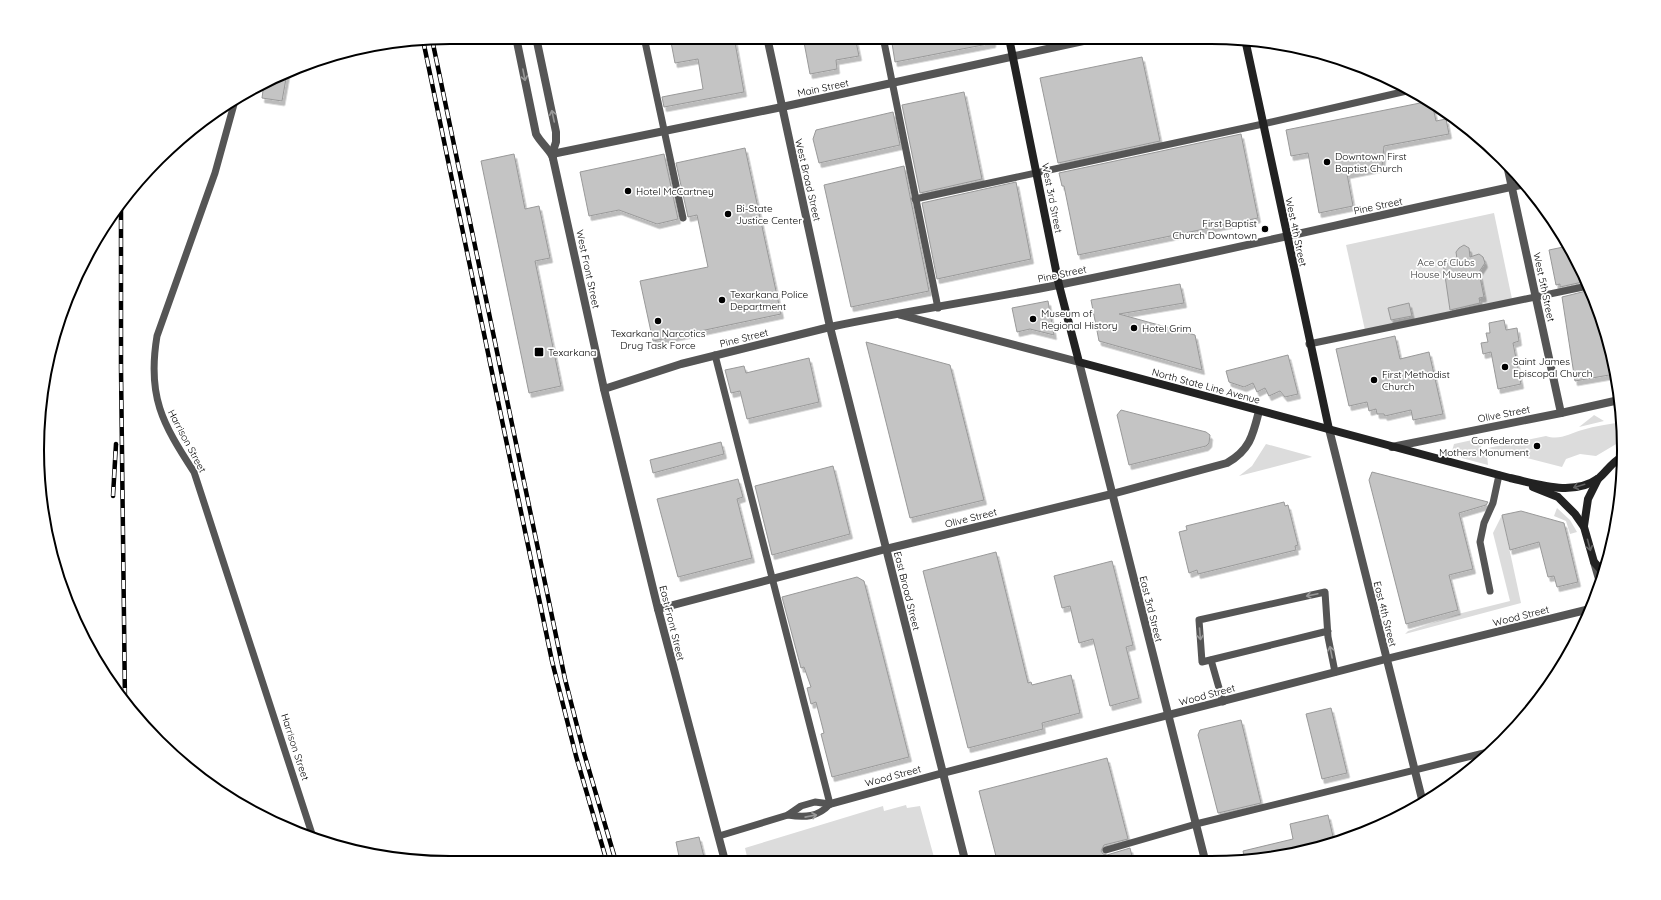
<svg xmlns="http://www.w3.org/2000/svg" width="1661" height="900" font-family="Quicksand,sans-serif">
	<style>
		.green { fill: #dcdcdc }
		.building { fill: #c4c4c4; stroke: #999; filter: url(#shadow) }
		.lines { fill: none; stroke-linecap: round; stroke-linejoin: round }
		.service { stroke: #555; stroke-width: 7 }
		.minor { stroke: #555; stroke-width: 8 }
		.tertiary { stroke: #555; stroke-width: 8 }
		.secondary { stroke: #222; stroke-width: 8 }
		.rail-casing { stroke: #000; stroke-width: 4.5 }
		.rail { stroke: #fff; stroke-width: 3; stroke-dasharray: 9; stroke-linecap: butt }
		.oneway { stroke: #999 }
		.oneway2 { stroke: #646464 }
		.poi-dot { fill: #000; stroke: #fff; stroke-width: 1.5 }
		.labels { text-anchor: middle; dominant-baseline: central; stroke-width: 3.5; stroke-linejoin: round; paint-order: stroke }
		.street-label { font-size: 10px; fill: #000; stroke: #fff }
		.poi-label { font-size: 10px; fill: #000; stroke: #fff; text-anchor: start }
		.park-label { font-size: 10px; fill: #333; stroke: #fff }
		.rim { fill: none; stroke: #000; stroke-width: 2 }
	</style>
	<defs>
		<filter id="shadow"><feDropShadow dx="2.5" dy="4.5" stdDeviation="0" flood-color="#0004"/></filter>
	</defs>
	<rect width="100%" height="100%" fill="#fff"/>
	<g class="green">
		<polygon points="1494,213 1512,299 1365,330 1346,245"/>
		<polygon points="1594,415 1604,421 1579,427 1593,416"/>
		<path d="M1623 422V440L1596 456 1580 454 1566 459 1562 467 1488 448 1546 436C1560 441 1570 433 1582 430 1595 426 1610 424 1623 422Z"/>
		<polygon points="1477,439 1483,441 1480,450 1487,455 1488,465 1458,457 1452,451 1454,444"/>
		<polygon points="1266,444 1310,456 1312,457 1239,476 1252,466"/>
		<polygon points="1557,508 1570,520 1577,532 1570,534 1566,521 1554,516"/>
		<polygon points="1502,515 1521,603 1405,634 1408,631 1462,613 1510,601 1493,533"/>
		<polygon points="906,805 907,808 920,806 935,861 748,861 745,848 883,806 884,811"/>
	</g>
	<g class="building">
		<polygon points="670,37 734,37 744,92 664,107 662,97 703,89 698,59 675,63"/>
		<polygon points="803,37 855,37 859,56 836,60 837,69 810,74"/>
		<polygon points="891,37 993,38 993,43 895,62"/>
		<polygon points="1142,57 1160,141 1058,163 1040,78"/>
		<polygon points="287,73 282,101 262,98 264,83"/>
		<polygon points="964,92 982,179 920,193 902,105"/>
		<polygon points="1430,101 1432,103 1436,121 1446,119 1449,134 1384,146 1382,167 1347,174 1353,206 1319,213 1308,153 1291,156 1286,130"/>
		<polygon points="893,112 900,145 819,163 813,139 816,130"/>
		<polygon points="1241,134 1258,218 1078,255 1064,186 1062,186 1059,173"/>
		<polygon points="745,148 781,314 653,341 640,281 708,267 697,215 688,217 676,163"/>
		<polygon points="514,154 525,209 539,206 550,258 535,261 561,386 529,393 481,161"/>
		<polygon points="664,154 678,219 657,224 619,210 589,216 580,172"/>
		<polygon points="904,166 929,291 851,307 824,185"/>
		<polygon points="1016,182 1031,259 937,279 922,203"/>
		<polygon points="1464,245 1469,248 1470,257 1479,254 1483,257 1485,263 1479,272 1484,297 1479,298 1480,303 1450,310 1443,262 1457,259 1456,252 1459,248"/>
		<polygon points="1568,246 1581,267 1587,281 1560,287 1560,284 1556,285 1549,250"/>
		<polygon points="1180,284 1184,303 1119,314 1195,335 1202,370 1099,341 1091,300"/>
		<polygon points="1590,290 1610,343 1615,374 1575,381 1562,297"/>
		<polygon points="1048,301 1054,335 1030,329 1017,332 1012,308"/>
		<polygon points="1409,303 1412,316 1391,320 1388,308"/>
		<polygon points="1504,320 1506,330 1517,328 1519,341 1513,343 1521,384 1498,389 1491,352 1483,354 1481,343 1488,342 1486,333 1490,333 1489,323"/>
		<polygon points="1395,336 1400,359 1429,352 1443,414 1413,420 1411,410 1385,416 1384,414 1377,414 1376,409 1369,411 1367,402 1349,406 1336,349"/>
		<polygon points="866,342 950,365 984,500 910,518"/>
		<polygon points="1288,355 1298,394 1285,397 1280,391 1269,396 1265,388 1257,392 1253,383 1244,387 1229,382 1226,371"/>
		<polygon points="809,358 819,402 747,419 740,391 731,393 725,370 744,366 746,373"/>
		<polygon points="1121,410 1206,432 1210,435 1209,443 1206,446 1129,465 1117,415"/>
		<polygon points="721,442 724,454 653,473 650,460"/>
		<polygon points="833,466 850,534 772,555 755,486"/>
		<polygon points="1372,472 1488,502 1486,505 1459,513 1473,569 1449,575 1458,610 1406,624 1369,480"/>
		<polygon points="738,479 743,497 737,499 752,558 678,577 657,499"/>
		<polygon points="1284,502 1285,506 1288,505 1298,545 1295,546 1296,550 1198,574 1197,570 1189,573 1179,532 1187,530 1186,526"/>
		<polygon points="1521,511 1564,523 1578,582 1557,587 1554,576 1548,577 1539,542 1510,550 1502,515"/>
		<polygon points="996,552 1028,683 1031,682 1032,685 1071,675 1080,713 1042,723 1043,729 968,748 923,571"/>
		<polygon points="1112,561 1133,645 1126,647 1139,698 1110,706 1093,639 1079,643 1070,606 1062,608 1054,576"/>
		<polygon points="857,577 864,581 909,757 832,777 821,734 824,733 816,702 811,704 807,688 811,687 804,667 801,668 782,597"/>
		<polygon points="1331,708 1347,773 1322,779 1306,714"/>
		<polygon points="1241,720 1261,803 1218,813 1198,735 1200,730"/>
		<polygon points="1107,758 1128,839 1104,845 1101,851 1103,854 1107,855 1130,848 1133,860 997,860 979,791"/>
		<polygon points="1328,815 1334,841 1265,859 1245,860 1243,851 1293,839 1290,824"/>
		<polygon points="699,837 705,861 680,861 676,842"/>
	</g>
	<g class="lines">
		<g class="service">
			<polyline points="644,37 683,218"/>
			<polyline points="883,37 938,308"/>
			<path d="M236 97 215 173 157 336C147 396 162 423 194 472L313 837"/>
			<polyline points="915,199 1263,124 1411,90"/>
			<polyline points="1309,344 1588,286"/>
			<polyline points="715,355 830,804"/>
			<polyline points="1490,591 1480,542 1484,523 1493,503 1499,475"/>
			<polyline points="1328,631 1202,662 1199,620 1325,592 1328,637 1335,672"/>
			<polyline points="1211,660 1223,702"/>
			<path d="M788 815C805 818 818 817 830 804"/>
			<polyline points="719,836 788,815 801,806 815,802 830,804"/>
			<polyline points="1106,850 1196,824 1488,752"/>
		</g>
		<g class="minor">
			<path d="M516 37 536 134C540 142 552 152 553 158"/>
			<polyline points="536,37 556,132 556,142 552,154 604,389 658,609 725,861"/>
			<polyline points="552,154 782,107"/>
			<polyline points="1507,165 1561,413"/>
			<polyline points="604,389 681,364 830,327"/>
			<polyline points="1392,447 1561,413 1619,400"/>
			<polyline points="658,609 886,549"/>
			<polyline points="830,804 943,773"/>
		</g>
		<g class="tertiary">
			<polyline points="767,37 830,327 965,860"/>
			<polyline points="782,107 1097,38"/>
			<polyline points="901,315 1079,362 1205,860"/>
			<path d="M830 327C906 311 982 300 1058 285 1214 254 1369 217 1525 184"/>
			<polyline points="1329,429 1423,803"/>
			<path d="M886 549 1112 494 1227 463C1250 450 1253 435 1259 411"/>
			<polyline points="1594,562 1601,586"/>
			<polyline points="943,773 1386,659 1590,609"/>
		</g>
		<g class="secondary">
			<path d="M1009 38 1059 285 1079 362 1510 478C1538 484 1573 497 1599 478 1607 471 1612 462 1622 457"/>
			<polyline points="1245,39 1329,429"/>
			<polyline points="1533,487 1558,497 1575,514 1584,527 1594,562 1604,573"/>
			<polyline points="1584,526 1588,499 1598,479"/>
		</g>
		<defs>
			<g id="rail">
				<polyline points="432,39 565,679 584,753 616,862"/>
				<polyline points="423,40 552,661 576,756 607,862"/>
				<polyline points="121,202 121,368 125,703"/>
				<polyline points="113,496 116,444"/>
			</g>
		</defs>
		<use href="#rail" class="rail-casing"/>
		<use href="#rail" class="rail"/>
	</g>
	<defs><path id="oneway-shaft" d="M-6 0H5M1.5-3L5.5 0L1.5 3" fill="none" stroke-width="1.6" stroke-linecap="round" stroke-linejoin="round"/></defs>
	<g class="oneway">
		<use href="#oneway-shaft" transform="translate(524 75) rotate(79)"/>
		<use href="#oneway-shaft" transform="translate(553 116) rotate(-102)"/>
		<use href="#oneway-shaft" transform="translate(1312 595) rotate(168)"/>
		<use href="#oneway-shaft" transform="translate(1200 634) rotate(85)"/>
		<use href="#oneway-shaft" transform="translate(1331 652) rotate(-101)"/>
		<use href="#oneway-shaft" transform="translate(811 816) rotate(-11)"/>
	</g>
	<g class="oneway2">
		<use href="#oneway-shaft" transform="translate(1579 486) rotate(163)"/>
		<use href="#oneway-shaft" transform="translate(1589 545) rotate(75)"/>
	</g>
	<g class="poi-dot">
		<circle cx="1327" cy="162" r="4"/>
		<circle cx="628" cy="191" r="4"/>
		<circle cx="728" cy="214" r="4"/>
		<circle cx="1265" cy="229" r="4"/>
		<circle cx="722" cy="300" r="4"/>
		<circle cx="1033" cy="319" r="4"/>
		<circle cx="658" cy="321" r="4"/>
		<circle cx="1134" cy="328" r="4"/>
		<rect x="534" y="347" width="10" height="10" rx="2"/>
		<circle cx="1505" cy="367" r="4"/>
		<circle cx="1374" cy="380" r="4"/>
		<circle cx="1537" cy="446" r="4"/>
	</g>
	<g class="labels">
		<g class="street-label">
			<text transform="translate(823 88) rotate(-12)">Main Street</text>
			<text transform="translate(808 180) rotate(77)">West Broad Street</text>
			<text transform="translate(1052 198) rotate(79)">West 3rd Street</text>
			<text transform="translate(1378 206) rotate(-12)">Pine Street</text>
			<text transform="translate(1296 232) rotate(78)">West 4th Street</text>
			<text transform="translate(588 269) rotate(78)">West Front Street</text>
			<text transform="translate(1062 274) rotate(-12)">Pine Street</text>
			<text transform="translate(1544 287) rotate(78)">West 5th Street</text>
			<text transform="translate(744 338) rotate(-14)">Pine Street</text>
			<text transform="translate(1206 386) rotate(15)">North State Line Avenue</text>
			<text transform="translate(1504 414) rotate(-11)">Olive Street</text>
			<text transform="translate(187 441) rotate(62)">Harrison Street</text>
			<text transform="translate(971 518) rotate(-14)">Olive Street</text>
			<text transform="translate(907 591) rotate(76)">East Broad Street</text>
			<text transform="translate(1151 609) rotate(76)">East 3rd Street</text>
			<text transform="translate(1385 614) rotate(76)">East 4th Street</text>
			<text transform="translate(1521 616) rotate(-14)">Wood Street</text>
			<text transform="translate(672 623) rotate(76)">East Front Street</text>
			<text transform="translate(1207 695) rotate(-15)">Wood Street</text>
			<text transform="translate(295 747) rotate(72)">Harrison Street</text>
			<text transform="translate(893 776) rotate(-15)">Wood Street</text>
		</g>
		<g class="poi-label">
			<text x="1335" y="156">Downtown First<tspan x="1335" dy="12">Baptist Church</tspan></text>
			<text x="636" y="191">Hotel McCartney</text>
			<text x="736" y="208">Bi-State<tspan x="736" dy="12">Justice Center</tspan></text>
			<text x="1257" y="223" text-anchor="end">First Baptist<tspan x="1257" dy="12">Church Downtown</tspan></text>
			<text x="730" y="294">Texarkana Police<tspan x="730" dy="12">Department</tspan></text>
			<text x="1041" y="313">Museum of<tspan x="1041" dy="12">Regional History</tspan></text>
			<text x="1142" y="328">Hotel Grim</text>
			<text x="658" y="333" text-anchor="middle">Texarkana Narcotics<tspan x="658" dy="12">Drug Task Force</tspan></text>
			<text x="548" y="352">Texarkana</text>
			<text x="1513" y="361">Saint James<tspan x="1513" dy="12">Episcopal Church</tspan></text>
			<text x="1382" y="374">First Methodist<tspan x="1382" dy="12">Church</tspan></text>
			<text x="1529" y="440" text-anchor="end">Confederate<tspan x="1529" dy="12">Mothers Monument</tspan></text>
		</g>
		<g class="park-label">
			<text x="1446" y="262">Ace of Clubs<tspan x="1446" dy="12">House Museum</tspan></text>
		</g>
	</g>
	<path d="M0 0H1661V900H0ZM450 44H1211A406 406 0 0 1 1617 450V450A406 406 0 0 1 1211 856H450A406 406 0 0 1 44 450V450A406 406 0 0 1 450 44Z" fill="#fff" fill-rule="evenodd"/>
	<path class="rim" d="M450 44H1211A406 406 0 0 1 1617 450V450A406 406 0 0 1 1211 856H450A406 406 0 0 1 44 450V450A406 406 0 0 1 450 44Z"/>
</svg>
